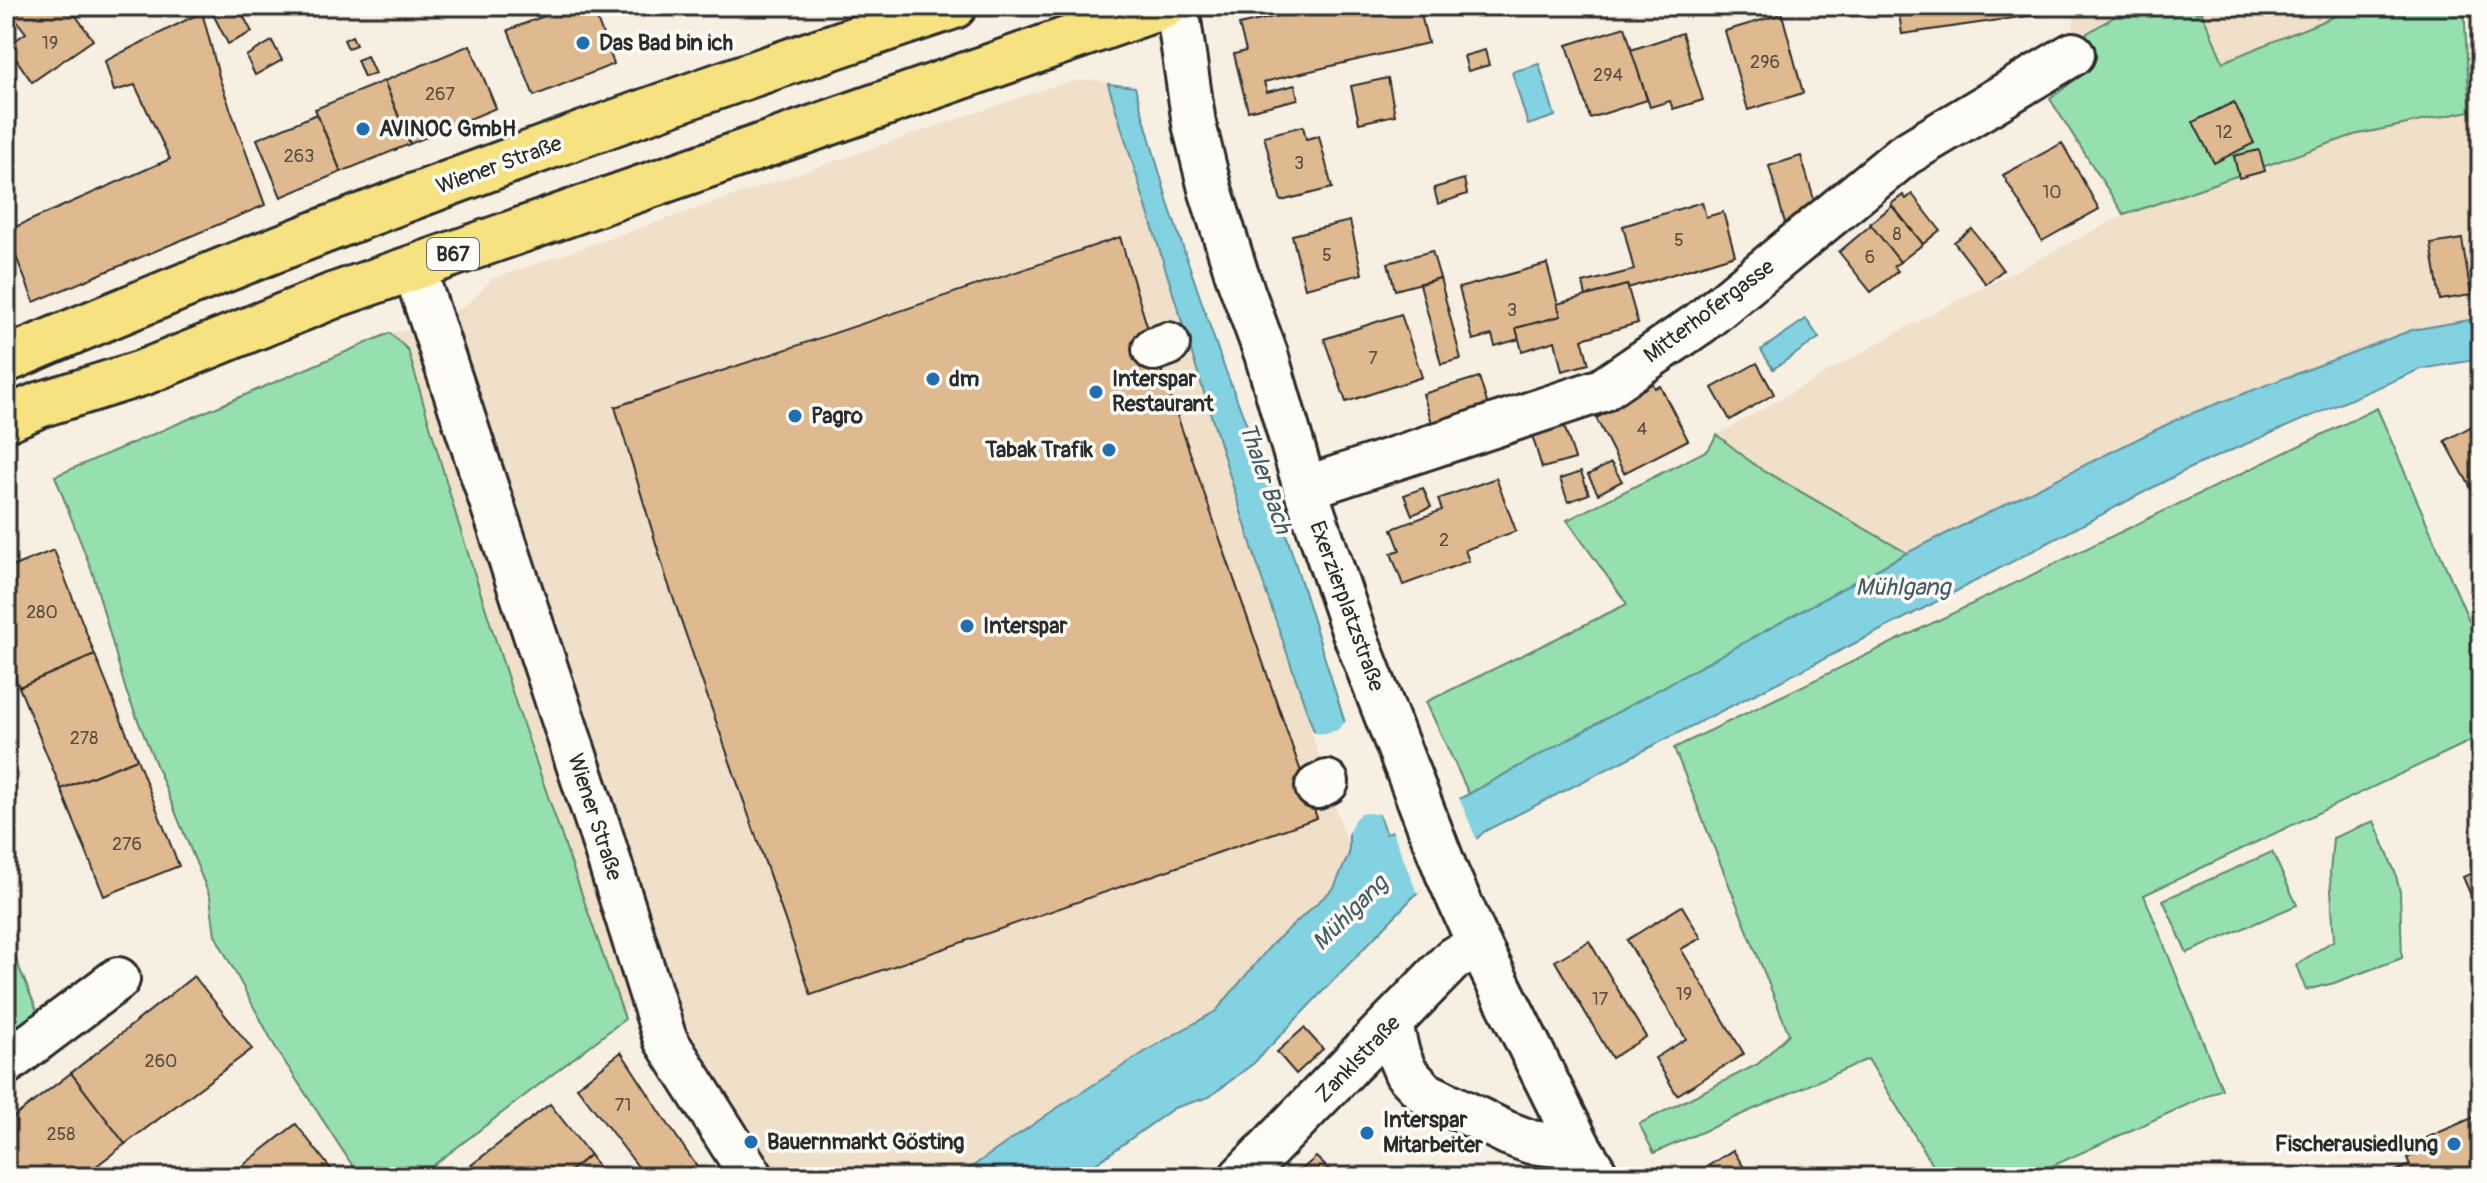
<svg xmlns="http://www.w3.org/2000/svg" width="2487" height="1183" font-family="Pangolin,sans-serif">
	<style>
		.built { fill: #f0dfc9 }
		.green { fill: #96e0b0; stroke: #60866e; stroke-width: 2 }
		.water { fill: #83d2e1; stroke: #608f98; stroke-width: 2 }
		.pier { fill: #f7efe2 }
		.building { fill: #dfba90; stroke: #2b2b2b; stroke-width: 2 }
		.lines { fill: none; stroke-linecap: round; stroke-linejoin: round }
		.minor-casing { stroke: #2b2b2b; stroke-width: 48 }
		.major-casing { stroke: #2b2b2b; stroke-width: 50 }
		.minor { stroke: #fdfcf7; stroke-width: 42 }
		.major { stroke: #f6e281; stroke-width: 44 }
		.poi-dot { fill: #1f6fb2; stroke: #fdfcf7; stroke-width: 3 }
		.labels { text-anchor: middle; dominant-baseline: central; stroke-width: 7; stroke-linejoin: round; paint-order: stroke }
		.number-label { font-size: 18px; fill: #584f44 }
		.shield { fill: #fdfcf7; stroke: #6a6a68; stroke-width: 2 }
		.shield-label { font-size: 20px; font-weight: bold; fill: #2b2b2b }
		.poi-label { font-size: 22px; font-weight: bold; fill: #2b2b2b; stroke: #fdfcf7; text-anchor: start }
		.street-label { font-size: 22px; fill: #2b2b2b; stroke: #fdfcf7 }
		.water-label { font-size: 24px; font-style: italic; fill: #455d62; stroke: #fdfcf7 }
	</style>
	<rect width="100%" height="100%" fill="#f7efe2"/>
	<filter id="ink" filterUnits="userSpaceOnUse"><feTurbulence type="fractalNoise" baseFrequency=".0125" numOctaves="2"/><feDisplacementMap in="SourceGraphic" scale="16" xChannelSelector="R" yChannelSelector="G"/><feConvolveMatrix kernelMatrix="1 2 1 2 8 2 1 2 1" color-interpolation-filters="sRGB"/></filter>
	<g filter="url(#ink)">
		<g class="built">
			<polygon points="2076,6 2132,6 2071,44"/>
			<polygon points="2192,6 2360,6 2223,62 2203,12 2196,14"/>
			<polygon points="1098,80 1108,84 1266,592 1349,833 1349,854 1334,888 1272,944 1216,1011 1151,1048 1054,1110 957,1177 743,1177 696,1106 710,1065 679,1013 639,958 625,1019 528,740 126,691 93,574 55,476 390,333 433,327 471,301 492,279 1054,86 1074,81"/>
			<polygon points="2470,111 2481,191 2481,320 2412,330 2182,417 1907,553 1756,466 1717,435 1905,328 2124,215 2354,135"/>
		</g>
		<g class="green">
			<polygon points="2132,6 2192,6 2196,13 2202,12 2223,62 2360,6 2464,6 2470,111 2354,135 2124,215 2050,99 2090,68 2081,37"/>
			<polygon points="390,333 408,350 458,522 516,704 625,1019 418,1177 360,1177 277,1050 215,935 210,897 126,691 93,574 55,476"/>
			<polygon points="2377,408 2481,648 2481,736 2144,895 2222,1089 2028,1177 1940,1177 1868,1059 1654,1153 1639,1124 1758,1064 1789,1034 1674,748"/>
			<polygon points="1717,435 1756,466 1907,553 1469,794 1426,702 1627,604 1567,520 1708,450"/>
			<polygon points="2374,821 2395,872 2400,892 2402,958 2334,983 2306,990 2296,965 2334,940 2330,873 2333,838"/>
			<polygon points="2272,852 2297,905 2187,953 2163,900"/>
			<polygon points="6,936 38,1013 6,1037"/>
		</g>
		<g class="water">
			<polygon points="1539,64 1555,116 1528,125 1512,72"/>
			<polygon points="1108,84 1135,87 1169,206 1220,356 1274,495 1345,723 1386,834 1469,794 1907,553 2182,417 2412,330 2481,318 2481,359 2421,369 2190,468 1930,605 1485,831 1417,893 1254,1063 1209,1097 1174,1108 1077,1177 957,1177 1054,1110 1151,1048 1216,1011 1272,944 1334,888 1349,854 1349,833 1266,592"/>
			<polygon points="1806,319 1819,338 1773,369 1761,350"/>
		</g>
		<g class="pier">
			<polygon points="1348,719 1383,814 1361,813 1354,820 1346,840 1310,728 1315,733 1326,734 1337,730"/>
			<polygon points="1458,795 1478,843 1439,878 1417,893 1391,827"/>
		</g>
		<g class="building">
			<polygon points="27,6 69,6 93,40 32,82 7,46 26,33 13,16"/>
			<polygon points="209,6 238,6 252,32 228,44"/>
			<polygon points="570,6 592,6 614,64 534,96 508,30"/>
			<polygon points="1320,6 1419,6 1428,43 1264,82 1267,92 1295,85 1298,99 1248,111 1234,54 1246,51 1239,25"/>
			<polygon points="1898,6 2076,6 2077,9 1902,34"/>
			<polygon points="202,12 220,80 265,205 34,302 6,231 170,159 135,85 114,91 105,61"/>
			<polygon points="1782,14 1803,93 1748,110 1725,31"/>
			<polygon points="1625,27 1647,100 1590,118 1567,45"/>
			<polygon points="1682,33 1703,100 1673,109 1670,101 1650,107 1631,50"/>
			<polygon points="352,36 356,45 348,48 344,40"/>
			<polygon points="272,41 282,60 255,75 246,56"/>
			<polygon points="470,45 496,108 410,144 384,81"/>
			<polygon points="1485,50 1489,65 1468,71 1464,56"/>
			<polygon points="367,56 375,74 364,77 357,60"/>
			<polygon points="6,78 15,91 6,98"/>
			<polygon points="1388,78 1395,115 1359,123 1351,86"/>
			<polygon points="384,81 410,144 341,172 315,109"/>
			<polygon points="2234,102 2254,143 2214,163 2193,122"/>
			<polygon points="317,114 341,172 281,197 257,139"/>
			<polygon points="1303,126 1306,139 1319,136 1332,188 1281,201 1264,136"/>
			<polygon points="2062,143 2099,209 2042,241 2003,175"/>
			<polygon points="2259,150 2265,171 2239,178 2234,156"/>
			<polygon points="1801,156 1818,213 1785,223 1769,166"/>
			<polygon points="1464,179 1467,194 1438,204 1434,188"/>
			<polygon points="1912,194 1940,230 1923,244 1891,204 1903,195 1906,199"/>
			<polygon points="1702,202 1706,217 1723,212 1735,255 1628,288 1627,285 1586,296 1583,283 1634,270 1623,226"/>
			<polygon points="1892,206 1923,244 1900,262 1870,224"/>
			<polygon points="1350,221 1362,274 1305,288 1292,235"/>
			<polygon points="1871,225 1900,262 1894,266 1898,271 1871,292 1839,252"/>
			<polygon points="1972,229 2003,270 1986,284 1954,242"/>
			<polygon points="1120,237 1154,349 1317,818 811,995 667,580 615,407"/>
			<polygon points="2462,239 2471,295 2440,300 2431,244"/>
			<polygon points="1432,251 1440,278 1395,290 1388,263"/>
			<polygon points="1547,264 1561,316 1516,328 1519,339 1495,346 1492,335 1473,340 1459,288"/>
			<polygon points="1440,278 1461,359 1441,364 1420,284"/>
			<polygon points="1627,285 1638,323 1582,339 1589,364 1562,371 1555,341 1522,351 1516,328 1561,316 1557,304"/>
			<polygon points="1401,314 1422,377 1346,402 1324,339"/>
			<polygon points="1757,363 1774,394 1730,420 1712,388"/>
			<polygon points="1479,377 1489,409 1433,426 1423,394"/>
			<polygon points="1652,382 1655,388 1660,386 1688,440 1624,473 1596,418 1618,407 1615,401"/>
			<polygon points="2481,421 2481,496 2477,499 2445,441"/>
			<polygon points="1564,425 1575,459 1542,468 1532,435"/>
			<polygon points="1611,463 1622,481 1598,494 1588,475"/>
			<polygon points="1581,472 1589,494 1568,502 1560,479"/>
			<polygon points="1496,478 1516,531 1465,550 1469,561 1403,585 1391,553 1400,550 1392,529 1442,510 1438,499"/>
			<polygon points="1423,488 1431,507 1412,515 1404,495"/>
			<polygon points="54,550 95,655 19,687 6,655 6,569"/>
			<polygon points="95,655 137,759 61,789 19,687"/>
			<polygon points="137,759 179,866 104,896 61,789"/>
			<polygon points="2481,869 2481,935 2473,916 2479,914 2463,877"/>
			<polygon points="1682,906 1701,938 1681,949 1744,1054 1677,1095 1655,1058 1686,1039 1627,940"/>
			<polygon points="2481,936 2481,956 2474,939"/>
			<polygon points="1589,941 1646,1037 1612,1058 1555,961"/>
			<polygon points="194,976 252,1049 125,1144 71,1073"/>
			<polygon points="1304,1028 1323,1049 1296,1074 1277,1052"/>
			<polygon points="621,1052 668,1124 704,1177 646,1177 577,1087"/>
			<polygon points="71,1073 125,1144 82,1177 6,1177 6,1123"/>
			<polygon points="550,1104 590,1155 564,1176 456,1177"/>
			<polygon points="2481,1110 2481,1177 2382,1177 2410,1165 2407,1158 2429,1148 2424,1139 2479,1115 2477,1111"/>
			<polygon points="296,1124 337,1177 228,1177"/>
			<polygon points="1733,1150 1750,1177 1691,1177"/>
			<polygon points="590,1155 606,1177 565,1177 564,1176"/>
			<polygon points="1316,1157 1337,1177 1293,1177"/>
		</g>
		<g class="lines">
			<defs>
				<g id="minor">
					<polyline points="1177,6 1194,124 1210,189 1237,275 1266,354 1305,488 1353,630 1447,873 1480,947 1580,1148 1598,1177"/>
					<polyline points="414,268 598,825 665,1039 752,1177"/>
					<polyline points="1154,349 1168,344"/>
					<polyline points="1305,488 1602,390 1700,323 1904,155 2073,54"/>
					<polyline points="1317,787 1327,782"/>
					<polyline points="1391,1024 1398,1054 1406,1073 1425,1093 1507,1133 1531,1142 1580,1148"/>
					<polyline points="6,1063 118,979"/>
					<polyline points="1241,1177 1454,958 1480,947"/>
				</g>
				<g id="major">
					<path d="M6 360C316 227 634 112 954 6"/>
					<polyline points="6,419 39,405 142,373 335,295 1164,6"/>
				</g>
			</defs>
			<use href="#minor" class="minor-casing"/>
			<use href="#major" class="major-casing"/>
			<use href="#minor" class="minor"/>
			<use href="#major" class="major"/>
		</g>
	</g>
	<g class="poi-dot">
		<circle cx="583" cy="43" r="8"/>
		<circle cx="363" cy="129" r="8"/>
		<circle cx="933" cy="379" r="8"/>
		<circle cx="1096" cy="392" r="8"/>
		<circle cx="795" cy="416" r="8"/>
		<circle cx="1109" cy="450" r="8"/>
		<circle cx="967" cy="626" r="8"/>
		<circle cx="1367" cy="1133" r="8"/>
		<circle cx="751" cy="1142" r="8"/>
		<circle cx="2454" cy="1144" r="8"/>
	</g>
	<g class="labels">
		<g class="number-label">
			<text x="50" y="43">19</text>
			<text x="1765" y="62">296</text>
			<text x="1608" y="75">294</text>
			<text x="440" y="94">267</text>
			<text x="2224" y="132">12</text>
			<text x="299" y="156">263</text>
			<text x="1299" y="163">3</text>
			<text x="2052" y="192">10</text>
			<text x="1897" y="234">8</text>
			<text x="1679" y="240">5</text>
			<text x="1327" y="255">5</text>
			<text x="1870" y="257">6</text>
			<text x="1512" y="310">3</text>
			<text x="1373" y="358">7</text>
			<text x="1642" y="429">4</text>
			<text x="1444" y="540">2</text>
			<text x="42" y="612">280</text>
			<text x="84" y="738">278</text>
			<text x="127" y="844">276</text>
			<text x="1684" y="994">19</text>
			<text x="1600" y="999">17</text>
			<text x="161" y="1061">260</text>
			<text x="623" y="1105">71</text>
			<text x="61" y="1134">258</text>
		</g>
		<rect class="shield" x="427" y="238" width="52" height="32" rx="6"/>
		<g class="shield-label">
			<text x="453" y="254">B67</text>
		</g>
		<g class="poi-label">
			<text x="599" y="43">Das Bad bin ich</text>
			<text x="379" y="129">AVINOC GmbH</text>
			<text x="949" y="379">dm</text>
			<text x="1112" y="379">Interspar<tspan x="1112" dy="25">Restaurant</tspan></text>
			<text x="811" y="416">Pagro</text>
			<text x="1093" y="450" text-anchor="end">Tabak Trafik</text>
			<text x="983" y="626">Interspar</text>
			<text x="1383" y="1120">Interspar<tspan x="1383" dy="25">Mitarbeiter</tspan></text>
			<text x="767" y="1142">Bauernmarkt Gösting</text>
			<text x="2438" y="1144" text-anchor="end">Fischerausiedlung</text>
		</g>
		<g class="street-label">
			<text transform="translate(499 165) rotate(-20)">Wiener Straße</text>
			<text transform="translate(1709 311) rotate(-37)">Mitterhofergasse</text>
			<text transform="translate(1347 606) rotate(70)">Exerzierplatzstraße</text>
			<text transform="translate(595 817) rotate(72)">Wiener Straße</text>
			<text transform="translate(1358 1059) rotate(-46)">Zanklstraße</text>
		</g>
		<g class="water-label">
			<text transform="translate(1265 478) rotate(71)">Thaler Bach</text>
			<text x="1903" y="587">Mühlgang</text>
			<text transform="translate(1350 913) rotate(-45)">Mühlgang</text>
		</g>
	</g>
	<rect width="2487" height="1183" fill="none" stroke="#fdfcf7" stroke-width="32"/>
	<rect x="16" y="16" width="2455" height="1151" fill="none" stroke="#2b2b2b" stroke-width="3" filter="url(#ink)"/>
</svg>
